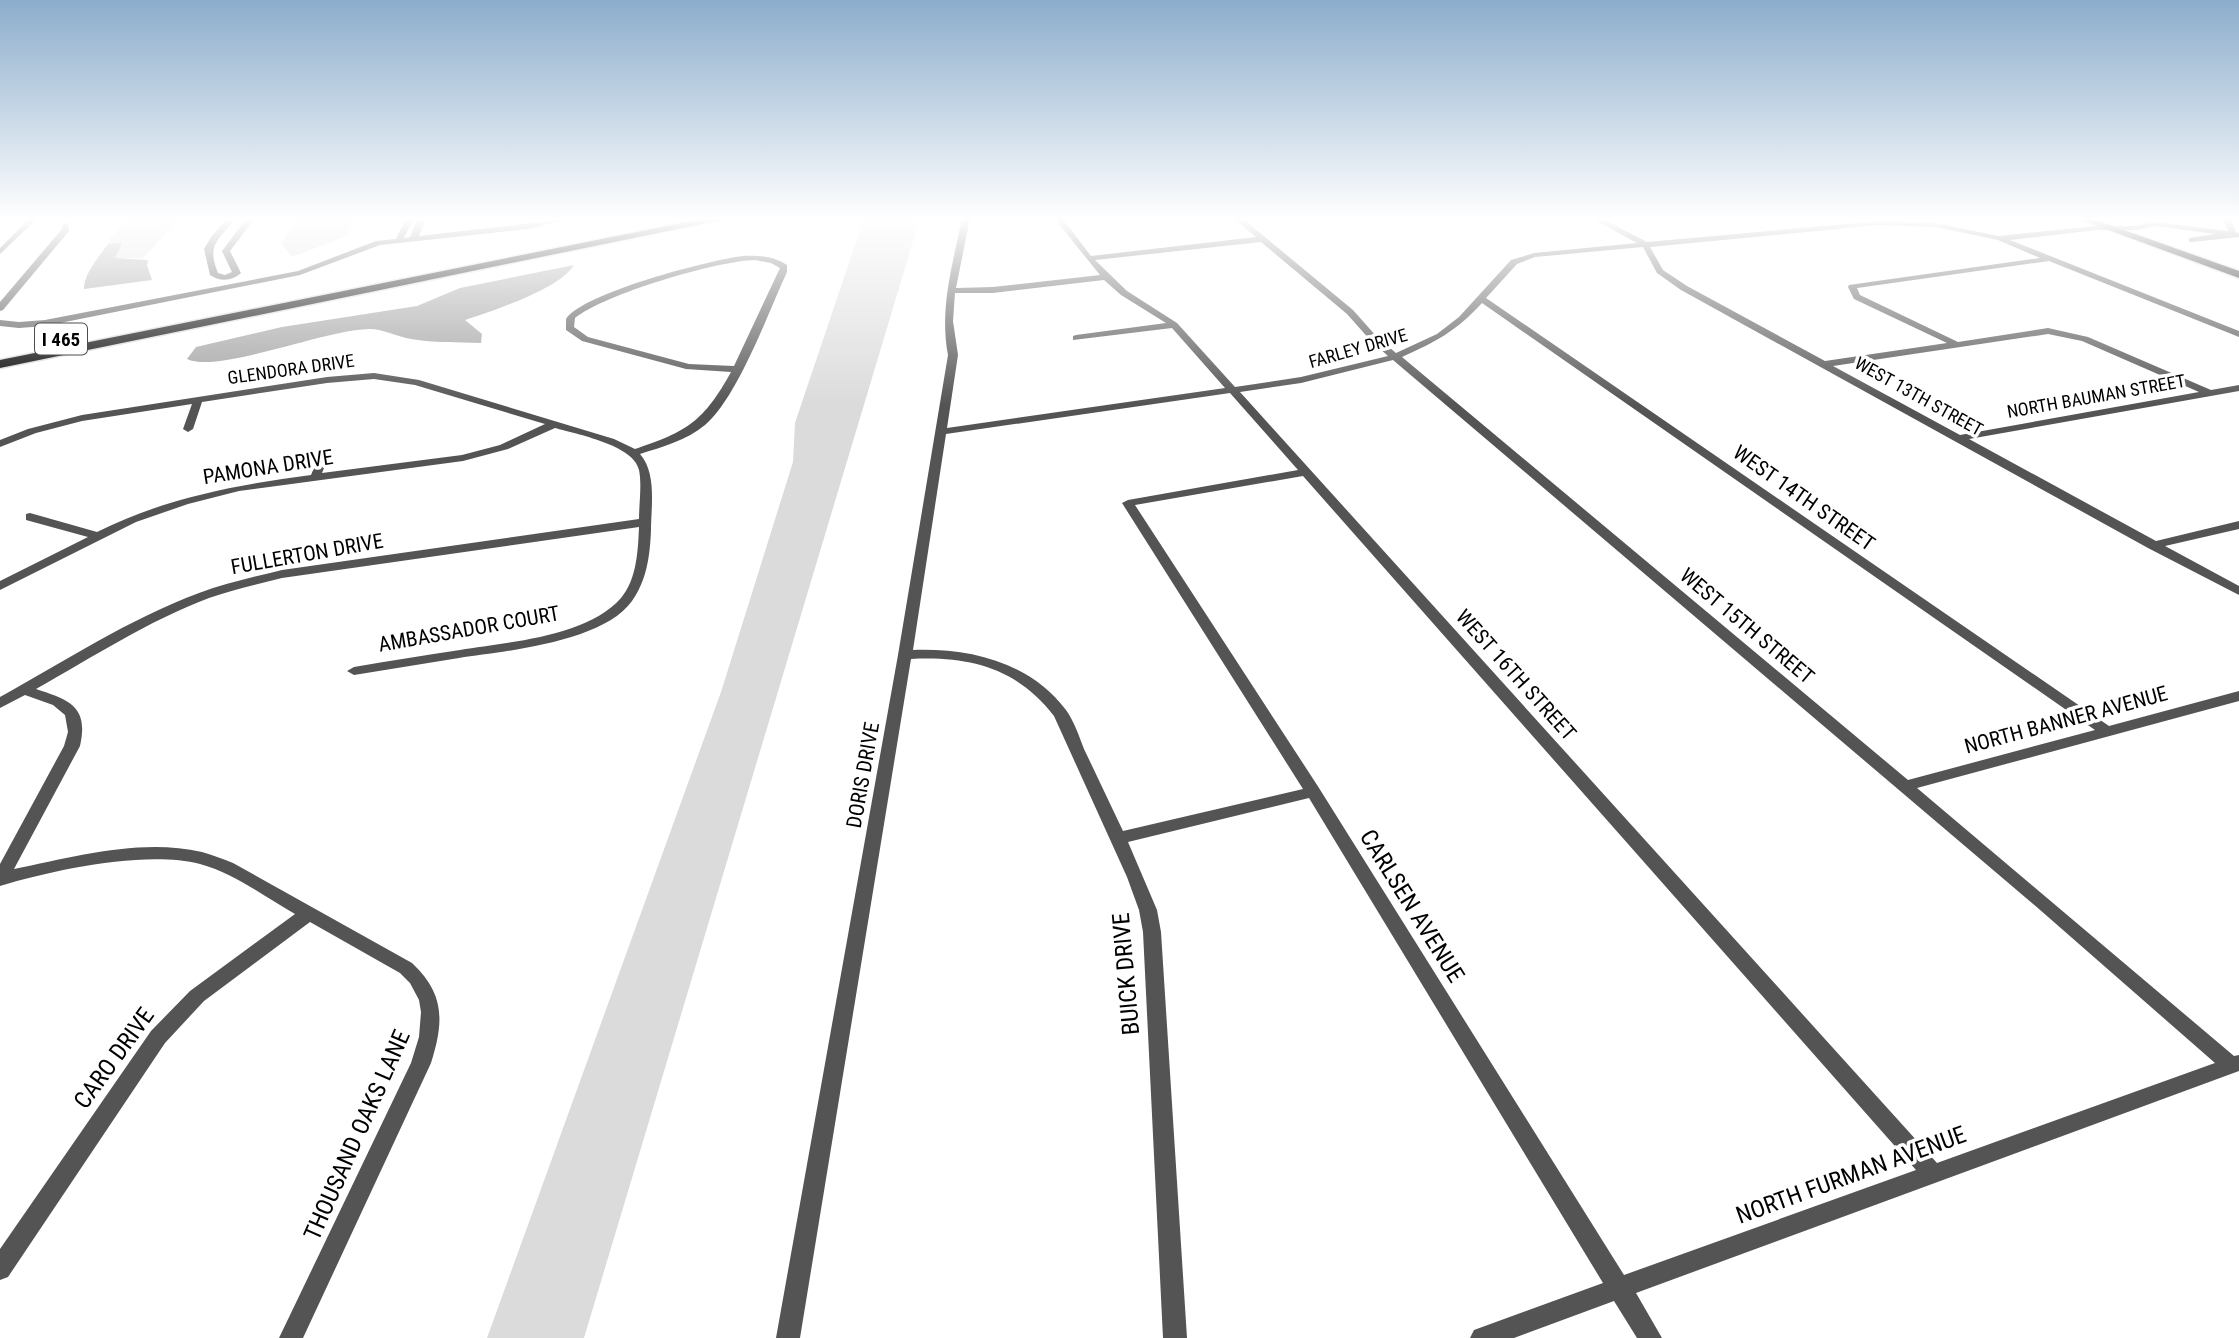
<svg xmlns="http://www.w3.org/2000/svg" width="2239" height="1338" font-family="'Roboto Condensed',sans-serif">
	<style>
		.green { fill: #dbdbdb }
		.water { fill: #a2a2a2 }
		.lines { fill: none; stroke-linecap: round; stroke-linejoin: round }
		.primary-casing { stroke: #dbdbdb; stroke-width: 3 }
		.motorway-casing { stroke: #dbdbdb; stroke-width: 3 }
		.minor { fill: #545454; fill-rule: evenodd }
		.tertiary { fill: #545454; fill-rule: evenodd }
		.primary { fill: #000; fill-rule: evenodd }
		.motorway { fill: #000; fill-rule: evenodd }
		.labels { text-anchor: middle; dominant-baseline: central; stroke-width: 7; stroke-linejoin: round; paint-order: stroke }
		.far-street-label { font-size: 18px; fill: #000; stroke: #fff }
		.shield { fill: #fff; stroke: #4c4c4c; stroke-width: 2 }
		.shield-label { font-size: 19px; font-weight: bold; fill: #000 }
		.street-label { font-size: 21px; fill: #000; stroke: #fff }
		.near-street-label { font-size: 24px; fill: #000; stroke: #fff }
	</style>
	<rect width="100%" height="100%" fill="#fff"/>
	<g class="green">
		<polygon points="130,218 180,218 143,258 114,258 122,244 108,244 111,237"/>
		<polygon points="299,218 357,218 347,236 292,257 281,243"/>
		<polygon points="864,218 920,218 584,1338 487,1338 721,692 793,462 795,423"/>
	</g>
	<g class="water">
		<path d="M119 243 122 244 115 258 148 260 147 265 152 280 84 289C84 273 99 257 108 244Z"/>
		<path d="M574 265C560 289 492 311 465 320L482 334 481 343C458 342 434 343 411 339 398 337 383 329 370 329 326 329 218 374 187 359L196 347 282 327 417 306 460 288Z"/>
	</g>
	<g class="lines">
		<defs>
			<polygon id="primary" points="2076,218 2090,218 2239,271 2239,278"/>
			<polygon id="motorway" points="706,218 731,218 0,368 0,360"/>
		</defs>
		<use href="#primary" class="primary-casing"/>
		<use href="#motorway" class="motorway-casing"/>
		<g class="minor">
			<path d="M228 218H236C219 240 206 244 218 273L225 275 232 272 222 251 247 218H255L230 251 241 273C232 281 220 282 210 275L204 249 211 237Z"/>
			<polygon points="406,218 414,218 404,238 410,237 418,218 426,218 419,236 574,218 528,229 380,245 300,275 45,326 19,328 0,326 0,320 19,322 45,320 298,271 376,241 396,239"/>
			<path d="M962 218H970L956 288 993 287 1100 275 1054 218H1062L1091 256 1256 237 1233 218H1242L1353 310 1377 337 1396 353 1437 334 1459 317 1511 260 1534 253 1637 243 1591 218H1601L1647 242 1878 221 1936 223 1998 236 2097 226H2137L2144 224 2147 221 2228 231 2223 218H2231L2236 232 2239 233V237L2192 242H2189V238L2215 234 2155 226 2137 230H2097L2010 240 2239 331V337L2049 261 1857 288 1860 295 1958 342 2048 328 2088 337 2211 390 2239 385V391L1969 439 2156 541 2239 521V529L2165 546 2239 586V595L2148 548 1681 290 1657 273 1643 247 1535 257 1517 264 1486 298 2109 726 2239 691V701L1917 788 2234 1056 2239 1055V1071L1636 1293 1662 1338H1637L1614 1301 1514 1338H1470L1474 1330 1603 1283 1309 798 1128 842 1157 910 1161 932 1187 1338H1163L1143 932 1139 910 1127 877 1054 716C1017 668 970 656 911 659L800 1338H776L898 655 948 355C939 308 953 264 962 218ZM1878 225 1936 227 1998 240 2040 258 1849 285 1848 287 1854 299 1947 343 1825 361 1687 286 1663 270 1650 247ZM1261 242 1347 314 1371 341 1388 356 1301 377 1235 387 1177 323 1127 291 1095 260ZM1104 280 1121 295 1166 323 1076 335 1073 336V340L1172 328 1225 388 947 428 958 355 953 321 955 293H993ZM1482 303 2095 730 1908 780 1402 357C1437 341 1455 332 1482 303ZM2048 334 2082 341 2199 392 1960 435 1833 366ZM1393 360 2039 909 2215 1063 1937 1163 1240 392 1301 383ZM1230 393 1298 470 1128 500 1122 503 1303 789 1123 831C1110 804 1097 776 1084 749 1079 736 1074 721 1066 710 1030 662 970 648 913 650L946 434ZM1303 476 1916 1170 1624 1275 1319 788 1135 505Z"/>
			<polygon points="62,223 68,223 69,231 3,310 0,311 0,302 62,229"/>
			<path d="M743 256C759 255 774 256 787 265V272C768 313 738 397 705 425 687 440 662 447 640 454 657 473 651 507 651 530 650 555 647 580 632 601 603 642 506 651 459 658 424 664 389 669 354 675L347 671 354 667C389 661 425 655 460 650 508 642 587 637 621 598 637 579 638 550 639 527L282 578C257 584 233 590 209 598 148 621 93 657 36 689 69 700 89 706 80 746L14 869C75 857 140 838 202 852 213 855 223 859 233 863L412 963C445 994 444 1022 431 1063L303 1338H279L411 1063 419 1037 421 1012 419 1000 410 983 400 973 310 922 204 1001 165 1043 8 1277 0 1280V1249L151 1031 190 991 295 914C265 897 234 873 200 864 145 850 53 870 0 886V864L64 746 68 732 65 715 53 705 25 695 0 708V697C65 661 129 619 199 593 226 583 254 577 282 570L639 519C639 504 642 485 639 470 634 445 576 434 555 428L508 449 463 461 239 491 188 504 136 522 0 590V581L88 537 26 520V514L30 513 97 532C165 498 236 485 311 475L319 456 324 453 329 456 322 473 462 455 500 445 545 424 415 385 374 379 327 383 202 402 193 429 188 432 183 429 192 404 82 421 36 433 0 447V440L28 429 82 415 327 377 374 373 419 380 614 439 635 449C687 432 704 421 731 372L686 369 582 341 566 330V319C583 293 709 260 743 256ZM755 260 771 263 780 268 734 366 689 364 588 337 574 327 575 318C605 294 716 261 755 260Z"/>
		</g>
		<polygon class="tertiary" points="30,218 38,218 0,254 0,248"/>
		<use href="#primary" class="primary"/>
		<use href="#motorway" class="motorway"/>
	</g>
	<linearGradient id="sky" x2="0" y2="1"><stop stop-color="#8cadcc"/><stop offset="0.54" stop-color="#fff"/><stop offset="1" stop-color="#fff" stop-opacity="0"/></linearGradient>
	<rect width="2239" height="405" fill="url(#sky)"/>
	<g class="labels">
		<g class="far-street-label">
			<text transform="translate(1358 348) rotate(-16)">FARLEY DRIVE</text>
			<text transform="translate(291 369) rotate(-8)">GLENDORA DRIVE</text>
			<text transform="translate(1919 396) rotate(29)">WEST 13TH STREET</text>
			<text transform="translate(2096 396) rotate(-10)">NORTH BAUMAN STREET</text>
		</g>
		<rect class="shield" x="35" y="323.5" width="52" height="31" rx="5"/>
		<g class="shield-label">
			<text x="61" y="339">I 465</text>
		</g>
		<g class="street-label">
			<text transform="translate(268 467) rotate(-9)">PAMONA DRIVE</text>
			<text transform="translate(1804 498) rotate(35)">WEST 14TH STREET</text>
			<text transform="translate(307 554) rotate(-10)">FULLERTON DRIVE</text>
			<text transform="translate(1747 626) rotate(40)">WEST 15TH STREET</text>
			<text transform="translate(469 629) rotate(-10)">AMBASSADOR COURT</text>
			<text transform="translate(1516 675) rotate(48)">WEST 16TH STREET</text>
			<text transform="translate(2066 720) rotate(-15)">NORTH BANNER AVENUE</text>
			<text transform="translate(863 775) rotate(-80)">DORIS DRIVE</text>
		</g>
		<g class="near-street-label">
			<text transform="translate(1412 906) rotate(58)">CARLSEN AVENUE</text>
			<text transform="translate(1126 974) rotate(-95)">BUICK DRIVE</text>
			<text transform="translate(114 1058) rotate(-54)">CARO DRIVE</text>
			<text transform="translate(357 1135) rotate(-66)">THOUSAND OAKS LANE</text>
			<text transform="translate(1851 1175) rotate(-20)">NORTH FURMAN AVENUE</text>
		</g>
	</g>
</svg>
